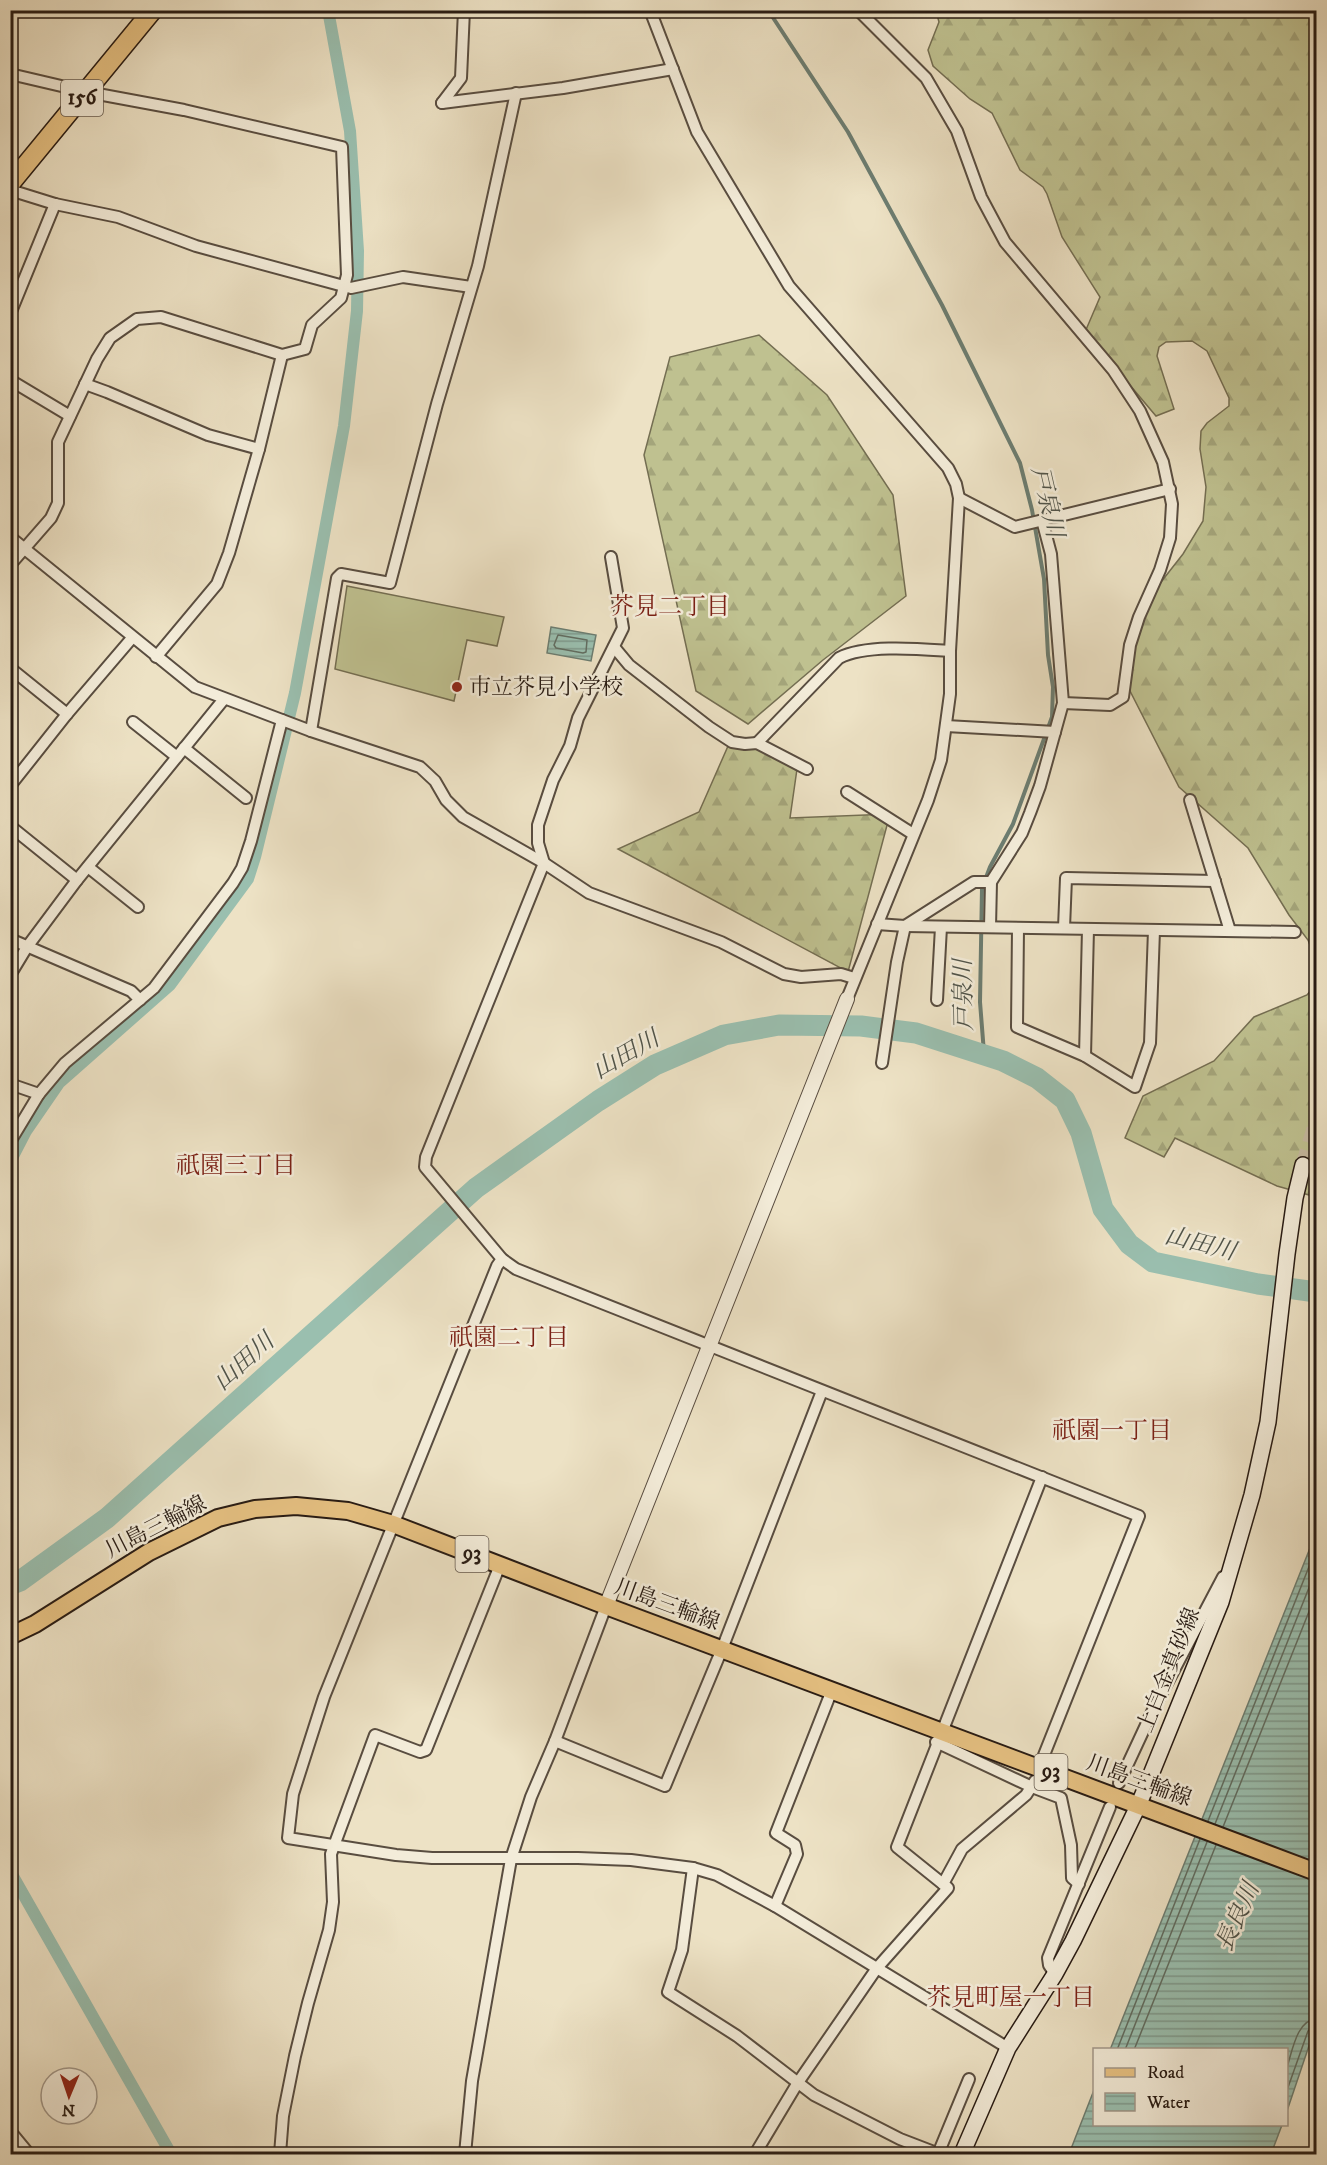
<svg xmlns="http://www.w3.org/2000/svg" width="1327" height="2165" font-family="'IM FELL DW Pica','Noto Serif JP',serif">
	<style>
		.forest { fill: url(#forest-firs); stroke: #746e52; stroke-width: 1.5 }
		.garden { fill: #bfc190; stroke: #746e52; stroke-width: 1.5 }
		.water { fill: url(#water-rules); stroke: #6c7d71; stroke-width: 1.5 }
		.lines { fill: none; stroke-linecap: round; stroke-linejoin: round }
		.shore { stroke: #616d61; stroke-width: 1.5 }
		.stream { stroke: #6c7d71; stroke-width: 4 }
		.canal { stroke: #9abfaf; stroke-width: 12 }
		.river { stroke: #9abfaf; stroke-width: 21 }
		.secondary-tunnel { stroke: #c6baa1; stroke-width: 15; stroke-dasharray: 15 8; stroke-linecap: butt }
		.minor-casing { stroke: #594d40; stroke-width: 14 }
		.tertiary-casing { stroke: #594d40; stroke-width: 16 }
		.secondary-casing { stroke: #281b13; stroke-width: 18 }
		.primary-casing { stroke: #281b13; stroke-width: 20 }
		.trunk-casing { stroke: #281b13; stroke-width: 21 }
		.minor { stroke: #f3ecd9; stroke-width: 10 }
		.tertiary { stroke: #f3ecd9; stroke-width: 14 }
		.secondary { stroke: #f3ecd9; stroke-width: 15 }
		.primary { stroke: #e6c182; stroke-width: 16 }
		.trunk { stroke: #e6c182; stroke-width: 18 }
		.poi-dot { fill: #8f2418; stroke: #f3ecd9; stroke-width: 2 }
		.labels { text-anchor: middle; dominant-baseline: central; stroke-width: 5; stroke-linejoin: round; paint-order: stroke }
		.shield { fill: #f3ecd9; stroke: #655a4e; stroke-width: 1.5 }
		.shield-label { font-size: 21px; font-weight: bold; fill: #281b13 }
		.poi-label { font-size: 22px; fill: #281b13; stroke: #f3ecd9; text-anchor: start }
		.street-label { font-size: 22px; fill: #281b13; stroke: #f3ecd9 }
		.water-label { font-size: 24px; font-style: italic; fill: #50544a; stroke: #f3ecd9 }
		.neighbourhood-label { font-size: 24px; fill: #7a1f14; stroke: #f3ecd9 }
	</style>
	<defs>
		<pattern id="forest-firs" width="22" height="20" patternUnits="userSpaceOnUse" patternTransform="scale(1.5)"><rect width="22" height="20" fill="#bfc190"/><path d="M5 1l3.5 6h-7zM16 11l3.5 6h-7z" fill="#a4a57b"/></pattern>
		<pattern id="water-rules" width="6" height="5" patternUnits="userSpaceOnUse" patternTransform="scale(1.5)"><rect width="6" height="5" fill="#9abfaf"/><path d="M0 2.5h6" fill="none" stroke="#7e9a8d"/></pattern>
	</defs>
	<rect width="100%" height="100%" fill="#ede2c5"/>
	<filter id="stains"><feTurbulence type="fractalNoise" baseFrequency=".00333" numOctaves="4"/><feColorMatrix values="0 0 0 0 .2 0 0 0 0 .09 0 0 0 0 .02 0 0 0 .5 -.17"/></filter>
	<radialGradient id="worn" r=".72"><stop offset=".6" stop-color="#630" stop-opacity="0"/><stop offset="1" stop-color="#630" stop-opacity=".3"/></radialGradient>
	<g class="forest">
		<polygon points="936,11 1316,11 1316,960 1308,940 1289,915 1248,848 1179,787 1128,687 1130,644 1154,591 1183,554 1203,521 1206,487 1200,449 1201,431 1207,423 1229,406 1229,398 1207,351 1192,341 1166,342 1159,347 1157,356 1174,409 1156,416 1085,332 1100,297 1062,237 1047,194 1043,187 1020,170 992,113 970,99 933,66 928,50 939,22"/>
		<polygon points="759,335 827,395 893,495 906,596 823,660 748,724 696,691 644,455 670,357"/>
		<polygon points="732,737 797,769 790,818 890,814 848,972 618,849 699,812"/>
		<polygon points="1316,984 1316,1197 1277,1186 1175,1138 1164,1157 1125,1138 1143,1096 1214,1061 1254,1017 1307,995"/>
	</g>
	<polygon class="garden" points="347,586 504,617 497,646 467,640 454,701 335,669"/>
	<g class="water">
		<polygon points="551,627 596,635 591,661 547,653"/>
		<polygon points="1316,1533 1316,2025 1287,2111 1286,2050 1110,2050"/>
		<polygon points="1094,2090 1094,2124 1282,2125 1271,2154 1069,2154"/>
	</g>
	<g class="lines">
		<g class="shore">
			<polygon points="558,635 587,640 586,652 583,653 556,648 554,645"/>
			<polyline points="1208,1821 1316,1549"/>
			<polyline points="1215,1824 1316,1570"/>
			<polyline points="1223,1827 1316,1594"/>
			<polyline points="1117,2050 1200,1839"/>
			<polyline points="1125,2050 1207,1842"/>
			<polyline points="1134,2050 1216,1845"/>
			<path d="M1286 2070C1292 2054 1296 2020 1316 2019"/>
			<polyline points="1286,2093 1308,2031 1311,2028 1316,2027"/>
		</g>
		<polyline class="stream" points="768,10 848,132 942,305 1020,463 1032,510 1044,579 1048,655 1053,687 1052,717 1013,824 990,867 982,888 980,1002 984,1053"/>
		<g class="canal">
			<polyline points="10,1162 26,1131 59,1083 170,985 248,879 255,857 295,693 344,426 357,311 358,251 350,131 328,10"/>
			<polyline points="10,1871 171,2154"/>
		</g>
		<polyline class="river" points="10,1585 20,1581 107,1518 476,1188 598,1101 655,1065 724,1035 779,1025 861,1026 916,1033 1003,1061 1037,1078 1065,1100 1081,1133 1103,1209 1129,1244 1153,1262 1258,1284 1316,1292"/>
		<polyline class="secondary-tunnel" points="1303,1165 1316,1122"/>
		<defs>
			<g id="minor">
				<polyline points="650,10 697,132 789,286 948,468 956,484 959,498 950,651 950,694 941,760 928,800 847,999"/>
				<polyline points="858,10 926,78 957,131 981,197 1005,242 1113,370 1140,411 1163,462 1172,504 1170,538 1160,570 1139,617 1130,645 1123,697 1110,705 1063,703"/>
				<polyline points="10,74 87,92 184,110 342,147 347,275 341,298 312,325 305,349 282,355 161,317 137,319 110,338 97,359 58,442 58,503 51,518 10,565"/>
				<polyline points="442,103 563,88 673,69"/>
				<polyline points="442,103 461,78 464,10"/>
				<polyline points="10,190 55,204 118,217 196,246 351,288 403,277 471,287"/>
				<polyline points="10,314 55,204"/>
				<polyline points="10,380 70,416"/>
				<polyline points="85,384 107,392 208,435 259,449"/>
				<polyline points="959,498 1015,527 1170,489"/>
				<polyline points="10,537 195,687 311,731 420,767 435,781 446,800 463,817 544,863 589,893 721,942 784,974 801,977 841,974 854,978"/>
				<polyline points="611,557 623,628 578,718 570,746 553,780 538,825 538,843 544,863 426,1157 425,1167 502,1259 516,1269 1139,1516 1044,1755"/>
				<polyline points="614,647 629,665 709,727 732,742 745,744 757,743 807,769"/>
				<polyline points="156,657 217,584 229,553 259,449 282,355"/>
				<polyline points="10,668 67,714"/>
				<polyline points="133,722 177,757"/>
				<polyline points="946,726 1055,732"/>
				<polyline points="311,731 337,578 341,574 390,583 437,404 478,266 516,93"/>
				<path d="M757 743 839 658C866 644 920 649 950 651"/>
				<polyline points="184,748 246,798"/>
				<polyline points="10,786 67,714 132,638"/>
				<polyline points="847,792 913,834"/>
				<polyline points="1190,800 1230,931"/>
				<polyline points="10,826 77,880"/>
				<polyline points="88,867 138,907"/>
				<polyline points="877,924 905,926 1295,932"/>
				<polyline points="990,927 991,882 1022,833 1030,813 1040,786 1063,703 1051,554 1042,520"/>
				<polyline points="1018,928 1017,1027 1085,1056 1135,1087 1150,1043 1154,930"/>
				<polyline points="1064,928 1066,878 1215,881"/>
				<polyline points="10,939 131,991 140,1000"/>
				<polyline points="10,975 27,947 77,880 224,699"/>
				<polyline points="937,1000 941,927"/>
				<polyline points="1085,1056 1088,929"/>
				<polyline points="882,1063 897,962 905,926 974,882 991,882"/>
				<polyline points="10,1084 39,1094"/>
				<polyline points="10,1142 39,1094 65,1063 154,988 233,883 242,868 251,841 282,720"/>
				<polyline points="502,1259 497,1266 324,1697 293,1794 288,1838 396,1855 432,1858 578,1858 631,1860 693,1868 717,1875 775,1906 1008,2048"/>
				<polyline points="555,1741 665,1786 722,1649 822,1391"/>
				<polyline points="936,1742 1032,1787 1061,1798 1071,1845 1072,1878 1079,1884"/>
				<polyline points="1119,1783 1153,1710 1223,1577"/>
				<polyline points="693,1868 682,1950 668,1992 737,2036 814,2095 900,2139 939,2154"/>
				<polyline points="943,1884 962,1849 1026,1795 1035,1781"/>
				<polyline points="775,1906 797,1854 795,1845 776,1833 832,1690"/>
				<polyline points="1055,1974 1049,1965 1048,1958 1110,1807"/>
				<polyline points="10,2131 29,2154"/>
				<polyline points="280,2154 283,2116 295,2056 308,2003 329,1930 333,1902 331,1854 375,1735 420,1752 426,1750 500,1565"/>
				<polyline points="465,2154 472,2081 511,1859 531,1797 555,1741 606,1606"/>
				<polyline points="755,2154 797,2084 877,1968 948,1888 897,1847 1042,1477"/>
				<polyline points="938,2154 969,2079"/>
			</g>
			<polyline id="tertiary" points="606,1606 847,999"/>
			<polyline id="secondary" points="962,2154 1008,2048 1055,1974 1073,1941 1139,1804 1221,1602 1252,1495 1268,1422 1287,1254 1295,1198 1303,1165"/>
			<polyline id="primary" points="10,1636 35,1624 149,1552 218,1518 255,1509 296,1506 348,1511 393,1524 606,1606 1316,1872"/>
			<polyline id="trunk" points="10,184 153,10"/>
		</defs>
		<use href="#minor" class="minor-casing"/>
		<use href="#tertiary" class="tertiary-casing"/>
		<use href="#secondary" class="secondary-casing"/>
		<use href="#primary" class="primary-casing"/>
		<use href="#trunk" class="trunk-casing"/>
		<use href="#minor" class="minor"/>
		<use href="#tertiary" class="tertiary"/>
		<use href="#secondary" class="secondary"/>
		<use href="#primary" class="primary"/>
		<use href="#trunk" class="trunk"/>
	</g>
	<circle class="poi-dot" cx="457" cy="687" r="6"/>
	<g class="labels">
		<g class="shield">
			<rect x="61" y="80" width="42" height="36" rx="4.5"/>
			<rect x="455.5" y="1536" width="33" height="36" rx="4.5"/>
			<rect x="1034.5" y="1754" width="33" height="36" rx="4.5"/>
		</g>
		<g class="shield-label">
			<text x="82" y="98">156</text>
			<text x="472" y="1554">93</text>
			<text x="1051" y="1772">93</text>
		</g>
		<g class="poi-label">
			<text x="469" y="687">市立芥見小学校</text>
		</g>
		<g class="street-label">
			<text transform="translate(156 1527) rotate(-27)">川島三輪線</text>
			<text transform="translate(667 1605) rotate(20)">川島三輪線</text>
			<text transform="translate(1169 1670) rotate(-68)">上白金真砂線</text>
			<text transform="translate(1139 1781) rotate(20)">川島三輪線</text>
		</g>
		<g class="water-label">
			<text transform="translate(1047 502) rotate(77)">戸泉川</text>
			<text transform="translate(964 995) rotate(-91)">戸泉川</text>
			<text transform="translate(626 1055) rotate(-30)">山田川</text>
			<text transform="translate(1200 1244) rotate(14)">山田川</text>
			<text transform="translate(244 1362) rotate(-42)">山田川</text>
			<text transform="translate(1238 1917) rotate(-66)">長良川</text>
		</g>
		<g class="neighbourhood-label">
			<text x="670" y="607">芥見二丁目</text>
			<text x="236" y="1166">祇園三丁目</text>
			<text x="509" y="1338">祇園二丁目</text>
			<text x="1112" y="1431">祇園一丁目</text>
			<text x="1011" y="1998">芥見町屋一丁目</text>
		</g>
	</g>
	<rect width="1327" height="2165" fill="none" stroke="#ede2c5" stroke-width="36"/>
	<rect x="12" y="12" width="1303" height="2141" fill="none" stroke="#281b13" stroke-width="3"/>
	<rect x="18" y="18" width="1291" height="2129" fill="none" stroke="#281b13" stroke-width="1.5"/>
	<rect x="1093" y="2048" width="195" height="78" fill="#f3ecd9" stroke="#a2988a" stroke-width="1.5"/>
	<rect x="1105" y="2068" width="30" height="9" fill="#e6c182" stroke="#a2988a" stroke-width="1.5"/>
	<text x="1147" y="2078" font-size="18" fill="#281b13">Road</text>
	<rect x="1105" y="2093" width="30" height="18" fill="url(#water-rules)" stroke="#a2988a" stroke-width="1.5"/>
	<text x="1147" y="2108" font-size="18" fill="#281b13">Water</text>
	<g transform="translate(69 2096) rotate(182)"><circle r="28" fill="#f3ecd9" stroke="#a2988a" stroke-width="1.5"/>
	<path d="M0-4.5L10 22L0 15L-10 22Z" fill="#8f2418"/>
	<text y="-9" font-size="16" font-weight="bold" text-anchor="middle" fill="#281b13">N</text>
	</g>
	<rect width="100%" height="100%" filter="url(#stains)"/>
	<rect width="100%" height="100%" fill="url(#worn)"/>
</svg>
